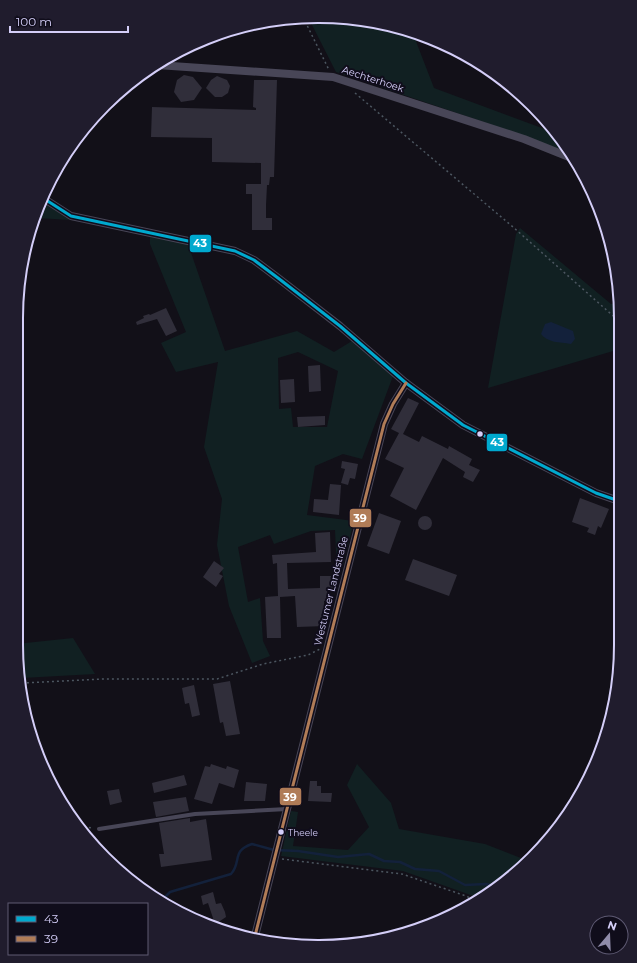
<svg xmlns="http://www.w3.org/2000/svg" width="637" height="963" font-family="Montserrat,sans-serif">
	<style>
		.green { fill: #112022; fill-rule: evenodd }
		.water { fill: #13213b }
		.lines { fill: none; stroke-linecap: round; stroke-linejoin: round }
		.stream { stroke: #13213b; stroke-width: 2.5 }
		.building { fill: #302e3a }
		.path { stroke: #4c5660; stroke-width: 1.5; stroke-dasharray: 2 3; stroke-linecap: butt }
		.lane { stroke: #484657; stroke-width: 4 }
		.street { stroke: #484657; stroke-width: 8 }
		.bus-1-casing { stroke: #100d1b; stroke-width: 6 }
		.bus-2-casing { stroke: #100d1b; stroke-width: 6 }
		.bus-1 { stroke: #00a9ce; stroke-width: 3 }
		.bus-2 { stroke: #b07c57; stroke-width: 3 }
		.bus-dot { fill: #d4cef8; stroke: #100d1b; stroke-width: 1.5 }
		.labels { text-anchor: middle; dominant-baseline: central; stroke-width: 4; stroke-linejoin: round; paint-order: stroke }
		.bus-label { font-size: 9px; fill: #d4cef8; stroke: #100d1b; text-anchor: start }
		.street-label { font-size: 10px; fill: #d4cef8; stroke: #100d1b }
		.rim { fill: none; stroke: #d4cef8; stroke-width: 2 }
		.line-badge { stroke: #100d1b; stroke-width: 1.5 }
		.badge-label { font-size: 11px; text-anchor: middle; font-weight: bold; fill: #fff }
	</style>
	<rect width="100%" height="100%" fill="#121018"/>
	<g class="green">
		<polygon points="308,17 358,19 412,31 434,88 558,134 571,155 525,136 336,72"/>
		<polygon points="42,201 71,220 37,218"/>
		<polygon points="520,228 611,304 620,303 611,243 620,299 620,349 488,388 516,234"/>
		<path d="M150 237 188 244 225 351 297 331 334 352 352 341 393 376 362 459 343 454 315 466 307 515 354 521 341 573 337 572 335 530 311 531 274 544 270 535 238 547 248 602 260 598 263 641 270 656 252 663 229 606 217 545 222 499 204 447 218 362 176 372 161 343 186 332 150 244ZM298 352 338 371 327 427H293L291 408 279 409 278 358Z"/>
		<polygon points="73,638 95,674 22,678 16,644"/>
		<polygon points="357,764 391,803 399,829 485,844 526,860 479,898 403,871 281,856 291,811 298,812 293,846 348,850 369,827 347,785"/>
	</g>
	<path class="water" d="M551 322 573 331 575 339 571 344C559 342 548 343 541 334L545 324Z"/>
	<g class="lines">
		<path class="stream" d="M162 900 170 892 231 874C242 862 231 851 252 844L274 850 298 851 338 857 369 854 384 861 400 862 415 869 439 871 465 885 486 884 495 886"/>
	</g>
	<g class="building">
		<polygon points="184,75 193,77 202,88 194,100 181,102 174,92 177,80"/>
		<polygon points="217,76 227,80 230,86 228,93 222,97 215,97 206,88 211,80"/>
		<polygon points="254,80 277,80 274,177 270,177 269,185 267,185 266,205 266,218 272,218 272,230 252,230 252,194 246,194 246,184 261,184 261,163 212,162 212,138 151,137 152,107 256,110 256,108 253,107"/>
		<polygon points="166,308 177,331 166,336 157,319 137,325 136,322 144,318 143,316 149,314 150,315"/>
		<polygon points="320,365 321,391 309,392 308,366"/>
		<polygon points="294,379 295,402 281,403 280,380"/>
		<polygon points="408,398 419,403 403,434 419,442 422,436 448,449 449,446 472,459 469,465 480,470 473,482 463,477 465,472 443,458 416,510 390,496 404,468 385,459 399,433 391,429"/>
		<polygon points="325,416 325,425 298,427 297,417"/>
		<polygon points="342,461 358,464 355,479 350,478 348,485 341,483 345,469 341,468"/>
		<polygon points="330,484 341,485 339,515 313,512 314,499 328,500"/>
		<polygon points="580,498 609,509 601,528 598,526 595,535 587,532 589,528 572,522"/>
		<polygon points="379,513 401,521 389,554 367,546"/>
		<circle cx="425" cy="523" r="7"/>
		<polygon points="330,532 331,562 287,563 288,589 320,588 320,576 333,576 334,588 327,588 328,601 324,601 325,626 297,627 295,596 280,597 281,638 267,638 265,597 278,596 277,563 273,564 272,555 316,552 315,533"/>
		<polygon points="413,559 457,575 449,596 405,580"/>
		<polygon points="214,561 224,568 219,574 223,576 216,587 203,577"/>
		<polygon points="230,681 240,734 226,736 223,722 220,723 213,684"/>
		<polygon points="194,685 200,715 192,717 189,703 185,704 182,688"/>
		<polygon points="211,764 226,769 227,766 239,770 234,788 219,783 212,804 194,799 205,766 210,767"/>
		<polygon points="184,775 187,785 154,793 152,783"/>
		<polygon points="310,781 317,781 317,786 321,786 321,793 332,793 331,802 308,801"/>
		<polygon points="246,782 267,784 265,801 244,801"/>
		<polygon points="119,789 122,802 110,805 107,791"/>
		<polygon points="186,797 189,811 156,817 153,802"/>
		<polygon points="190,818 190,822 206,819 212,860 161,867 159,854 164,854 159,823"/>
		<polygon points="213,892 216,904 221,903 225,912 226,917 217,923 214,921 208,903 203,905 201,896"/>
	</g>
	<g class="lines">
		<g class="path">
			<polyline points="303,17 329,70"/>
			<polyline points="355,93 513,227 620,322"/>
			<polyline points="22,683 102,679 217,679 263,664 308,655 320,649"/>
			<polyline points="79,826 93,828"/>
			<polyline points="282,859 402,874 466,896 476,901"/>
		</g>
		<polyline class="lane" points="99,829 195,814 287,809"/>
		<g class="street">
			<polyline points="157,65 333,77 524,139 574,159"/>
			<polyline points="43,198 71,216 235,251 254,260 278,278 340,326 406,383 463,425 596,493 619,501"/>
			<polyline points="255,936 384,424 393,404 406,383"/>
		</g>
		<defs>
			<polyline id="bus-1" points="43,198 71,216 235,251 254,260 278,278 340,326 406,383 463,425 596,493 619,501"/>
			<polyline id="bus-2" points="255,936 384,424 393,404 406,383"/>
		</defs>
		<use href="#bus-1" class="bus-1-casing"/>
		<use href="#bus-2" class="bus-2-casing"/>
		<use href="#bus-1" class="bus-1"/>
		<use href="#bus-2" class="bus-2"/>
	</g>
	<g class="bus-dot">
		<circle cx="480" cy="434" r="3.5"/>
		<circle cx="281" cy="832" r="3.5"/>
	</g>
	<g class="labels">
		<g class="bus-label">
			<text x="288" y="832">Theele</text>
		</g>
		<g class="street-label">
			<text transform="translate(373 79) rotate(18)">Aechterhoek</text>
			<text transform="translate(331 591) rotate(-76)">Westumer Landstraße</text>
		</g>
	</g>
	<path d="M0 0H637V963H0ZM318 23H319A295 295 0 0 1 614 318V645A295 295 0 0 1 319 940H318A295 295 0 0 1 23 645V318A295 295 0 0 1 318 23Z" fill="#201c2d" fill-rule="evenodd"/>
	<path class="rim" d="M318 23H319A295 295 0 0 1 614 318V645A295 295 0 0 1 319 940H318A295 295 0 0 1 23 645V318A295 295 0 0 1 318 23Z"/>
	<g class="line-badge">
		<rect x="189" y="234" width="23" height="19" rx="4" fill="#00a9ce"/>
		<rect x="486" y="433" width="22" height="19" rx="4" fill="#00a9ce"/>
		<rect x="349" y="508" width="23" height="20" rx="4" fill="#b07c57"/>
		<rect x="279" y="787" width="23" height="19" rx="4" fill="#b07c57"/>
	</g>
	<g class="badge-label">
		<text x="200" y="247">43</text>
		<text x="497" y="446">43</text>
		<text x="360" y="522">39</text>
		<text x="290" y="801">39</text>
	</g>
	<rect x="8" y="903" width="140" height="52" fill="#100d1b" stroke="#5e5a73"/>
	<rect x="16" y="916" width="20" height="6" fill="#00a9ce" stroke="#5e5a73"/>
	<text x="44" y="923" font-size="12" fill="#d4cef8">43</text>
	<rect x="16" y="936" width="20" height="6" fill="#b07c57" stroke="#5e5a73"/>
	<text x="44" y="943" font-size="12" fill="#d4cef8">39</text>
	<g transform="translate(609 935) rotate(19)"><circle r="19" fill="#100d1b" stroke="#5e5a73"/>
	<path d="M0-3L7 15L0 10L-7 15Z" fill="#908caa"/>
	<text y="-6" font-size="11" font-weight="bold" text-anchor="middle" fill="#d4cef8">N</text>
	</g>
	<path d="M10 26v6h118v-6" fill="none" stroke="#d4cef8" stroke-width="2"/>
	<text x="16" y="26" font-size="12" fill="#d4cef8" stroke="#100d1b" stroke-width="3" paint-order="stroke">100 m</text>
</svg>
